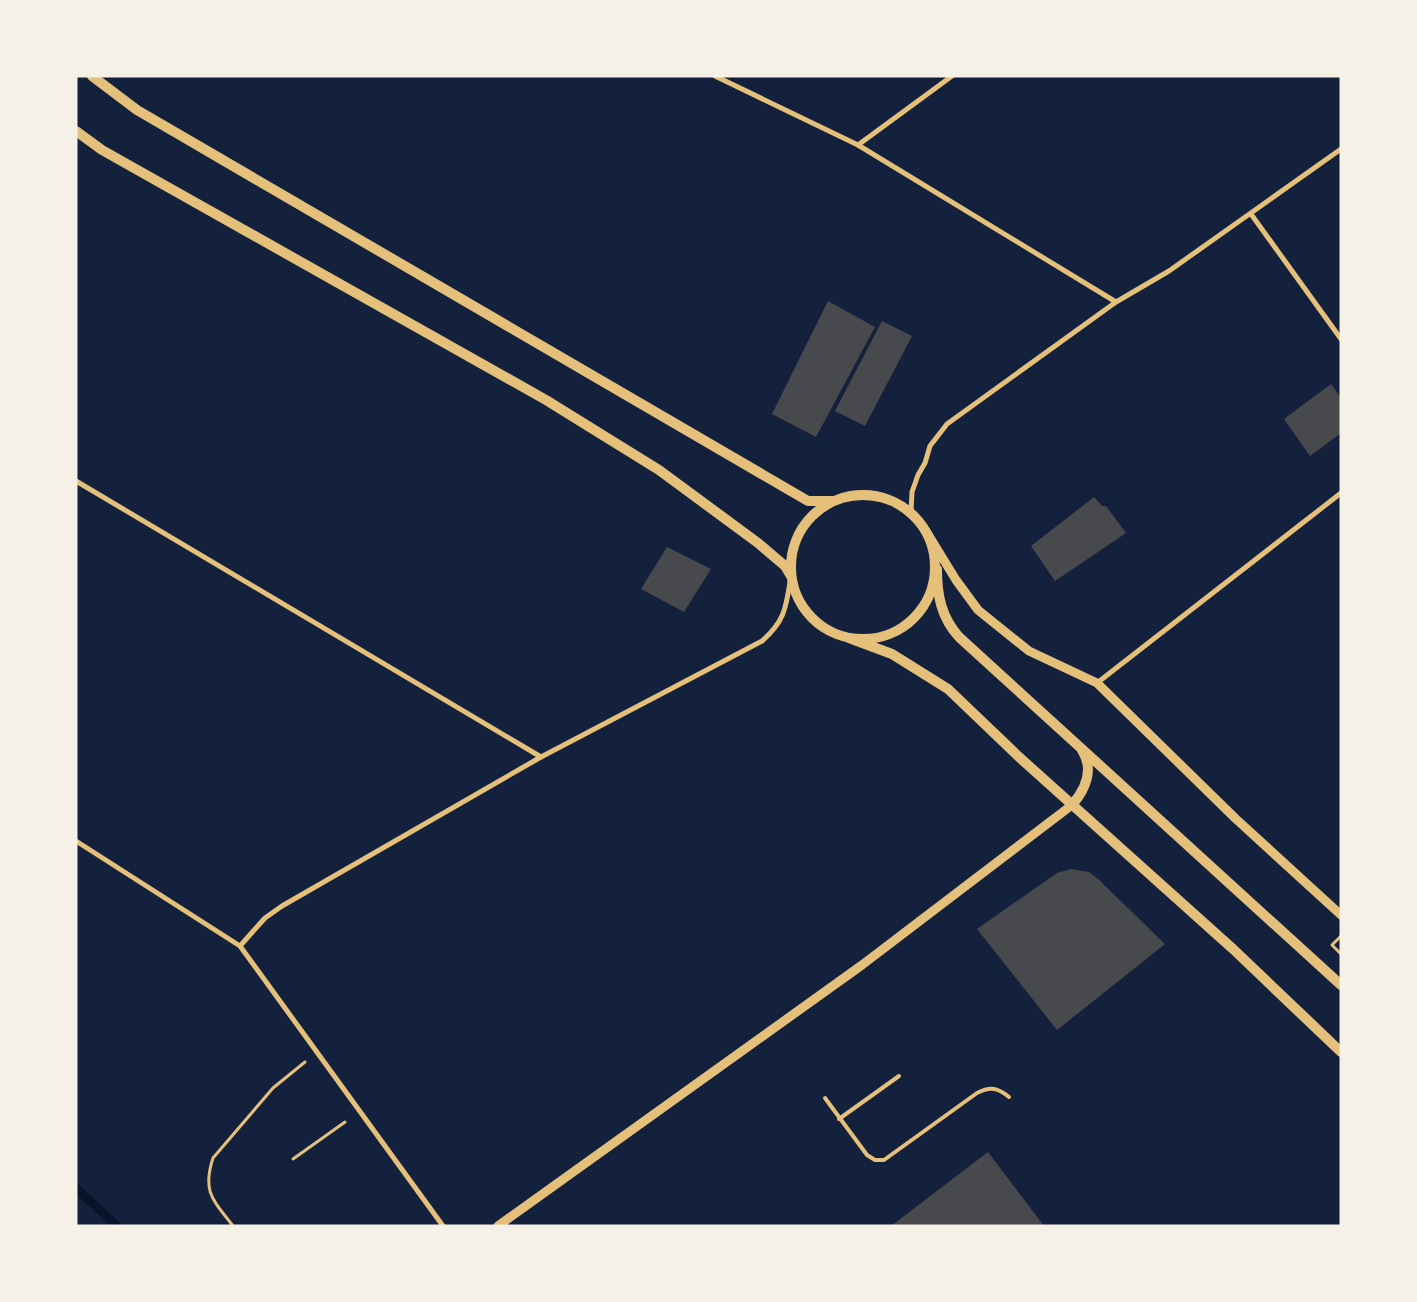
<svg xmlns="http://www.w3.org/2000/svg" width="1417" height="1302" font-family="'Source Sans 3',sans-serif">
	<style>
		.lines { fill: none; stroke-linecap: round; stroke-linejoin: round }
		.stream { stroke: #0b132b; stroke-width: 9 }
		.building { fill: #48494c }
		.path { stroke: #e5c07b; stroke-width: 3 }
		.service { stroke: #e5c07b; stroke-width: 4 }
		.minor { stroke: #e5c07b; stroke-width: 5 }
		.tertiary { stroke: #e5c07b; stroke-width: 9 }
		.secondary { stroke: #e5c07b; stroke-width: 10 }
	</style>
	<rect width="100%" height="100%" fill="#14213d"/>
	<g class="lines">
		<polyline class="stream" points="76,1188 117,1226"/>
	</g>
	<g class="building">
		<polygon points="828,301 875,327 816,437 772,414"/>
		<polygon points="882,321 912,336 865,426 835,411"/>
		<polygon points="1331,384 1341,398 1341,433 1310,456 1284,419"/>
		<polygon points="1094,497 1102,506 1106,506 1126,533 1055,581 1031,546"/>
		<polygon points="667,547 711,569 684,612 641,589"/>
		<polygon points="1071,869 1089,872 1098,879 1165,944 1057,1030 977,929 1057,873"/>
		<polygon points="988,1152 1044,1226 891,1226"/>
	</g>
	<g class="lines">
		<g class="path">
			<polyline points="1341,936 1332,945 1341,954"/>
			<polyline points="293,1159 345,1122"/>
			<path d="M233 1226C213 1200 202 1192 213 1158L273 1088 305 1062"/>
		</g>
		<g class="service">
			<path d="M825 1098 867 1155 875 1160H884L977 1093C991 1086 998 1088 1009 1097"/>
			<polyline points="839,1119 899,1076"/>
		</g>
		<g class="minor">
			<polyline points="715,76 858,145 1116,302"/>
			<polyline points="858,145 952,76"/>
			<polyline points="1251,214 1341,339"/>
			<polyline points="76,481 541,757"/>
			<polyline points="911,512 912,492 918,475 925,463 930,446 947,424 1116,302 1169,271 1341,149"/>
			<polyline points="1097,683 1341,493"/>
			<polyline points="76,841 240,946 443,1226"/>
			<path d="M240 946 265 918 282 906 541 757 762 641C786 620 786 606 791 576"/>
		</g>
		<g class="tertiary">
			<polyline points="926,531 956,580 978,610 1029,651 1097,683 1236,819 1341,915"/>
			<polyline points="498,1226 862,965 1072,805"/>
		</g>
		<g class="secondary">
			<polyline points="92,76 137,110 808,501 833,501"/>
			<polyline points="76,131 102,150 546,400 659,470 758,543 785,566 791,576"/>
			<circle cx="863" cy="567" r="72"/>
			<path d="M937 569C937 595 941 617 959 637L1341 985"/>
			<polyline points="849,638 892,654 948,689 1019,757 1233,949 1341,1052"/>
			<path d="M1072 805C1086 789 1094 769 1082 750"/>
		</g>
	</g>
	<rect width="1417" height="1302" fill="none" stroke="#f6f1e7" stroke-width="155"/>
</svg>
